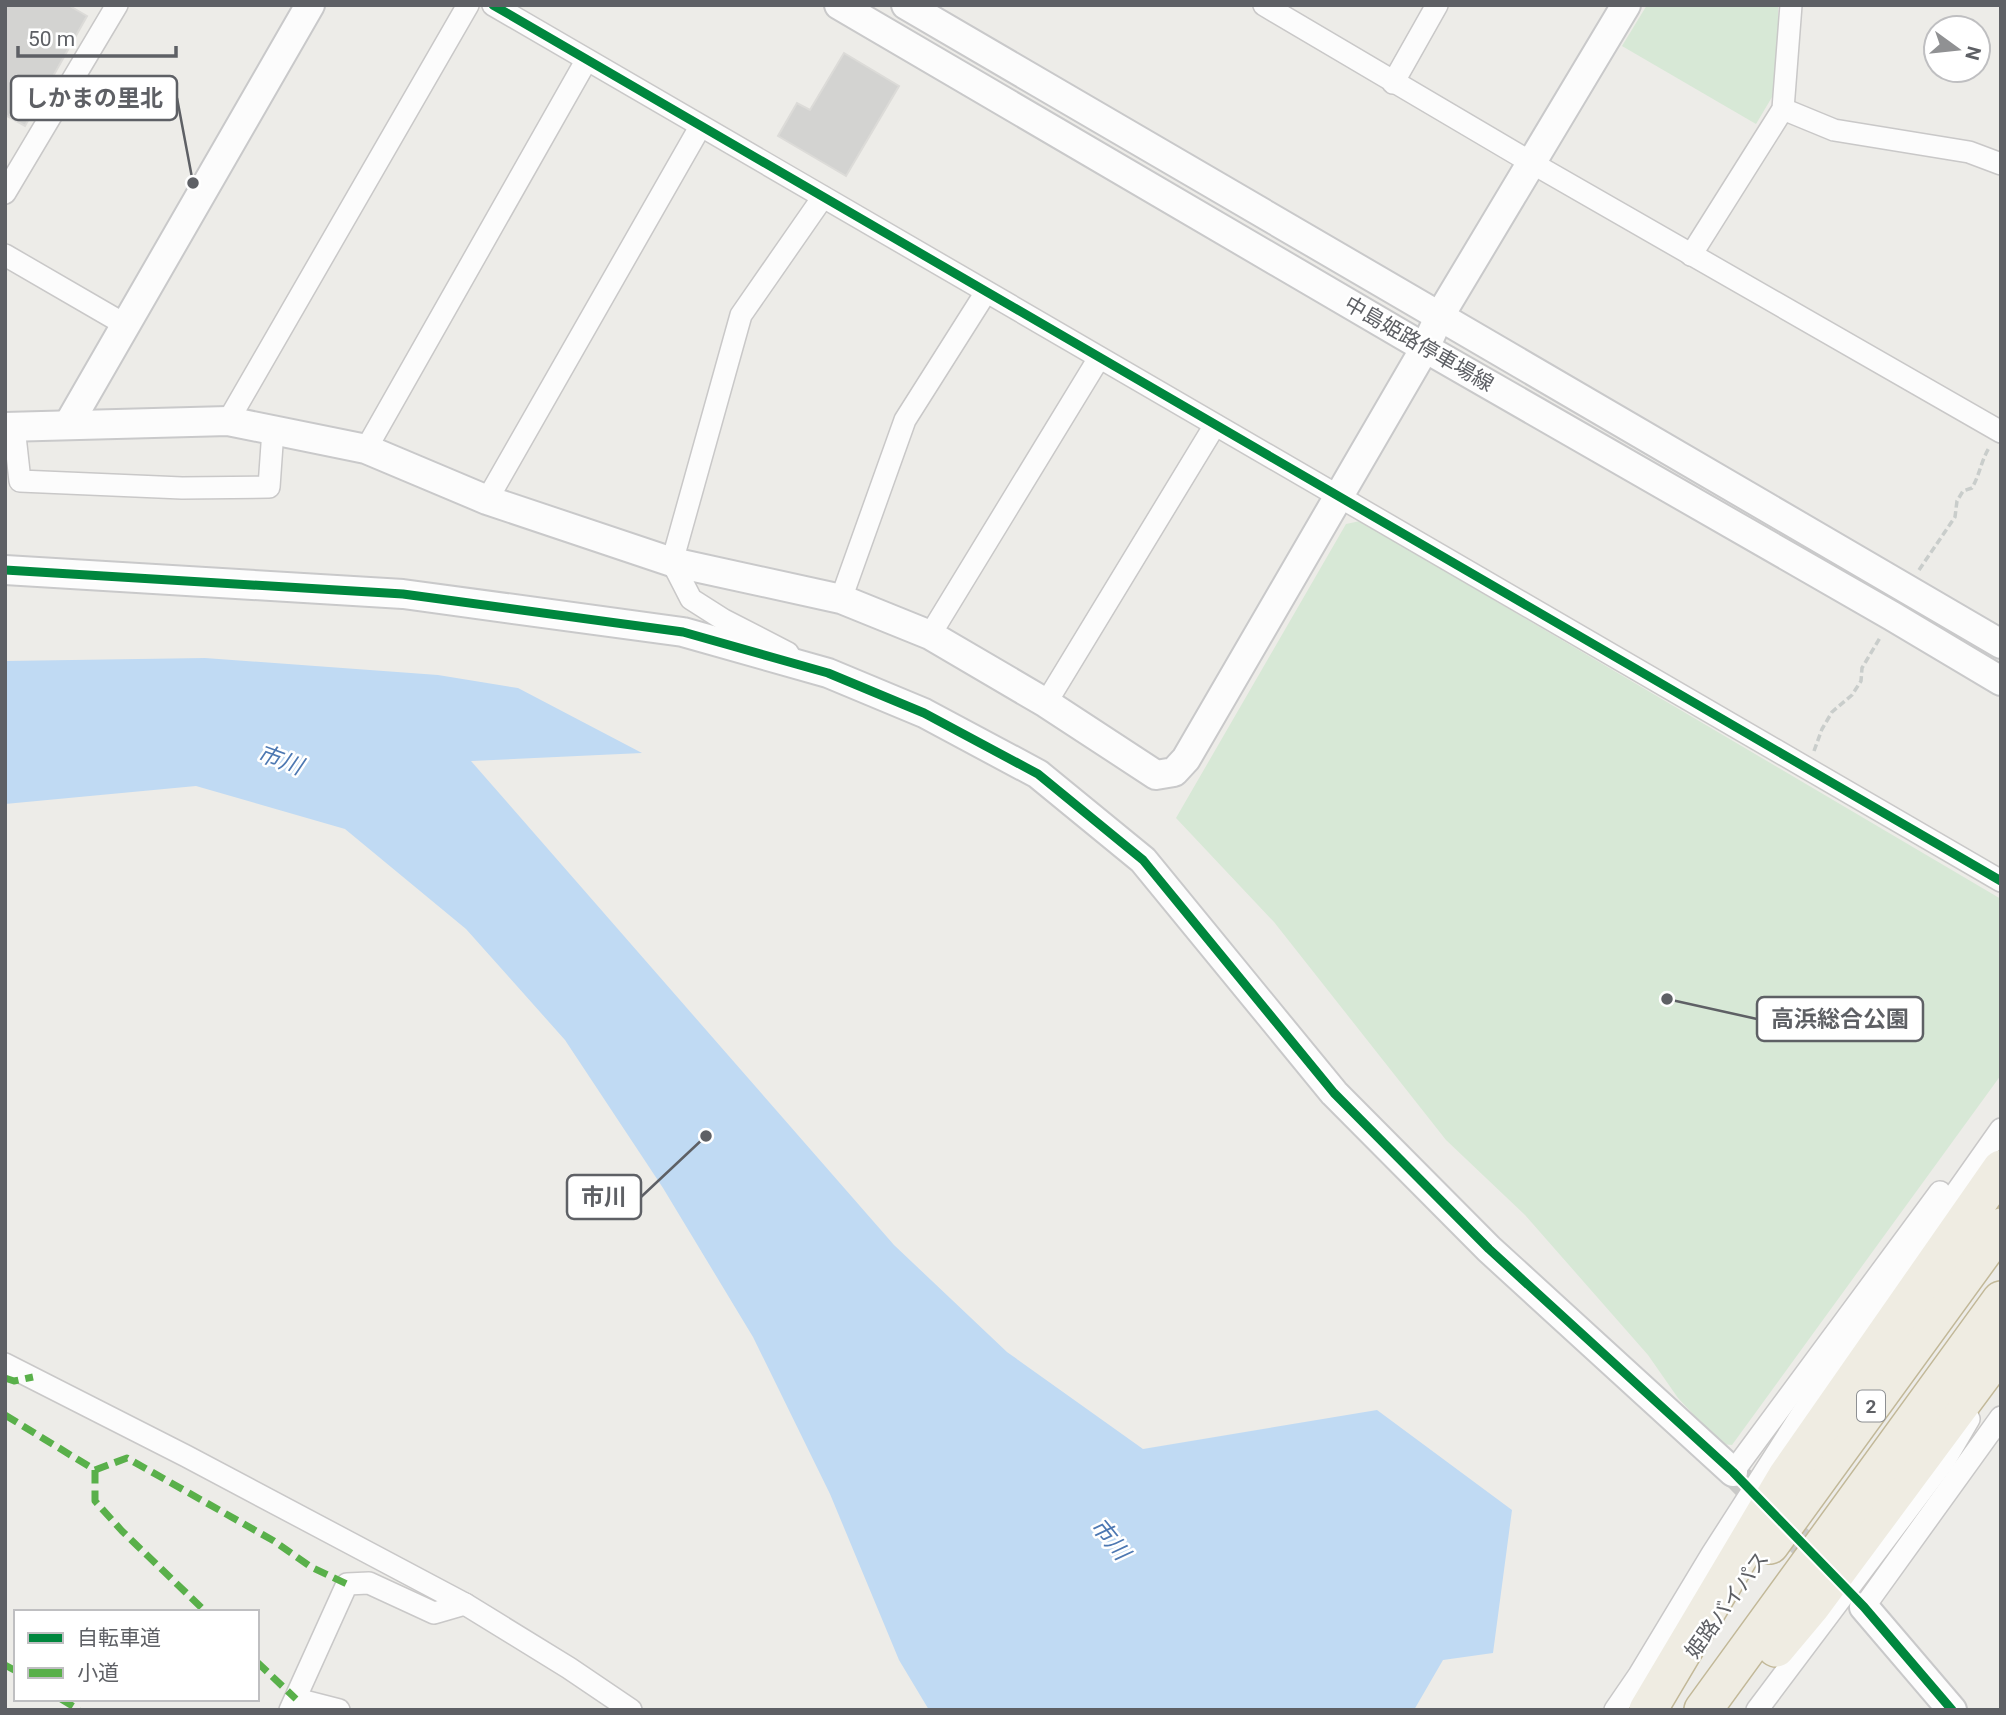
<svg xmlns="http://www.w3.org/2000/svg" width="2006" height="1715" font-family="Roboto,'Noto Sans JP',sans-serif">
	<style>
		.green { fill: #d7e8d6 }
		.water { fill: #c0daf3 }
		.building { fill: #d3d3d1; stroke: #dcdbd8; stroke-width: 2 }
		.lines { fill: none; stroke-linecap: round; stroke-linejoin: round }
		.secondary-tunnel { stroke: #c9c9c7; stroke-width: 28; stroke-dasharray: 28 14; stroke-linecap: butt }
		.street-casing { stroke: #c9c8c8; stroke-width: 24 }
		.secondary-casing { stroke: #c9c9ca; stroke-width: 32 }
		.highway-casing { stroke: #c2b898; stroke-width: 40 }
		.path { stroke: #c9cdcb; stroke-width: 3.5; stroke-dasharray: 7 3.5; stroke-linecap: butt }
		.street { stroke: #fcfcfc; stroke-width: 21 }
		.secondary { stroke: #fcfcfc; stroke-width: 28 }
		.highway { stroke: #efece2; stroke-width: 37 }
		.quiet { stroke: #59b04a; stroke-width: 7; stroke-dasharray: 14 7; stroke-linecap: butt }
		.cycleway-casing { stroke: #fff; stroke-width: 13 }
		.cycleway { stroke: #00873e; stroke-width: 9 }
		.labels { text-anchor: middle; dominant-baseline: central; stroke-width: 5; stroke-linejoin: round; paint-order: stroke }
		.shield { fill: #fff; stroke: #8e9093; stroke-width: 2 }
		.shield-label { font-size: 19px; font-weight: bold; fill: #5e6065 }
		.street-label { font-size: 21px; fill: #5e6065; stroke: #fff }
		.water-label { font-size: 23px; font-style: italic; fill: #4d78b2; stroke: #fff }
		.leader { fill: none; stroke: #5e6065; stroke-width: 2.5 }
		.callout-dot { fill: #5e6065; stroke: #fff; stroke-width: 2.5 }
		.callout { fill: #fff; stroke: #5e6065; stroke-width: 2.5 }
		.callout-label { font-size: 23px; text-anchor: middle; font-weight: bold; fill: #5e6065 }
	</style>
	<rect width="100%" height="100%" fill="#edece8"/>
	<g class="green">
		<polygon points="1647,5 1778,5 1778,87 1756,124 1622,46"/>
		<polygon points="1360,521 2001,899 2001,1075 1732,1445 1721,1444 1678,1398 1648,1355 1525,1215 1446,1140 1274,922 1176,818 1346,524"/>
	</g>
	<polygon class="water" points="205,658 438,675 518,688 642,753 471,761 894,1245 1007,1352 1143,1449 1377,1410 1512,1510 1493,1653 1443,1660 1414,1710 929,1710 899,1660 830,1494 753,1337 663,1188 565,1040 466,929 345,829 196,786 5,804 5,661"/>
	<g class="building">
		<polygon points="5,5 68,5 87,16 25,126 5,115"/>
		<polygon points="844,53 899,86 846,176 778,136 797,103 810,110"/>
	</g>
	<g class="lines">
		<polyline class="secondary-tunnel" points="1733,1472 1829,1571"/>
		<defs>
			<g id="street">
				<polyline points="493,5 2001,881"/>
				<polyline points="1264,5 1532,163 2001,432"/>
				<polyline points="1393,83 1437,5"/>
				<polyline points="1783,109 1834,130 1969,152 2001,164"/>
				<polyline points="5,193 117,5"/>
				<polyline points="5,255 124,324"/>
				<polyline points="1691,255 1783,109 1791,5"/>
				<polyline points="228,421 468,5"/>
				<polyline points="14,427 20,481 182,488 269,487 273,430"/>
				<polyline points="366,449 586,61"/>
				<polyline points="487,500 700,127"/>
				<polyline points="841,599 905,420 986,292"/>
				<polyline points="930,635 1099,358"/>
				<polyline points="788,653 724,620 691,599 672,562 741,315 823,197"/>
				<polyline points="1046,703 1215,425"/>
				<polyline points="5,1364 186,1456 465,1604 569,1668 631,1710"/>
				<polyline points="1733,1472 1940,1192"/>
				<polyline points="1864,1607 2001,1417"/>
				<polyline points="296,1699 339,1710"/>
				<polyline points="290,1710 347,1584 369,1583 434,1613 465,1604"/>
				<polyline points="1615,1710 1639,1675 1712,1554 1821,1384 2001,1129"/>
				<polyline points="1757,1710 1945,1460 1969,1419"/>
			</g>
			<g id="secondary">
				<polyline points="839,5 1425,348 1892,616 2001,681"/>
				<polyline points="906,5 2001,644"/>
				<polyline points="68,425 310,5"/>
				<polyline points="5,427 228,421 366,449 487,500 672,562 841,599 930,635 1046,703 1156,775 1174,772 1186,759 1425,348 1439,317 1626,5"/>
				<polyline points="5,570 403,594 683,632 828,673 924,713 1038,774 1143,860 1334,1093 1489,1249 1733,1472"/>
				<polyline points="1864,1607 1952,1710"/>
			</g>
			<g id="highway">
				<polyline points="1770,1545 2001,1227"/>
				<polyline points="1776,1648 1812,1605 2001,1350"/>
				<polyline points="1648,1710 1787,1476 2001,1169"/>
				<polyline points="1703,1710 2001,1300"/>
			</g>
		</defs>
		<use href="#street" class="street-casing"/>
		<use href="#secondary" class="secondary-casing"/>
		<use href="#highway" class="highway-casing"/>
		<g class="path">
			<path d="M1919 570 1955 517 1957 501 1963 491 1972 488C1980 474 1981 461 1989 448"/>
			<polyline points="1814,751 1822,729 1832,712 1852,695 1861,681 1862,668 1881,636"/>
		</g>
		<use href="#street" class="street"/>
		<use href="#secondary" class="secondary"/>
		<use href="#highway" class="highway"/>
		<g class="quiet">
			<polyline points="5,1378 14,1381 33,1377"/>
			<polyline points="5,1415 95,1470 95,1501 122,1531 206,1612"/>
			<polyline points="95,1470 127,1458 274,1541 311,1567 347,1584"/>
			<polyline points="257,1662 296,1699"/>
			<polyline points="5,1665 16,1671"/>
			<polyline points="61,1699 79,1710"/>
		</g>
		<defs>
			<g id="cycleway">
				<polyline points="493,5 2001,881"/>
				<polyline points="5,570 403,594 683,632 828,673 924,713 1038,774 1143,860 1334,1093 1489,1249 1733,1472 1864,1607 1952,1710"/>
			</g>
		</defs>
		<use href="#cycleway" class="cycleway-casing"/>
		<use href="#cycleway" class="cycleway"/>
	</g>
	<g class="labels">
		<rect class="shield" x="1857" y="1390.5" width="28" height="31" rx="5"/>
		<g class="shield-label">
			<text x="1871" y="1406">2</text>
		</g>
		<g class="street-label">
			<text transform="translate(1419 344) rotate(30)">中島姫路停車場線</text>
			<text transform="translate(1727 1605) rotate(-54)">姫路バイパス</text>
		</g>
		<g class="water-label">
			<text transform="translate(280 760) rotate(20)">市川</text>
			<text transform="translate(1110 1539) rotate(51)">市川</text>
		</g>
	</g>
	<path class="leader" d="M193 183L177 98M1667 999L1757 1019M706 1136L641 1197"/>
	<g class="callout-dot">
		<circle cx="193" cy="183" r="7"/>
		<circle cx="1667" cy="999" r="7"/>
		<circle cx="706" cy="1136" r="7"/>
	</g>
	<g class="callout">
		<rect x="11" y="76" width="166" height="44" rx="7"/>
		<rect x="1757" y="997" width="166" height="44" rx="7"/>
		<rect x="567" y="1175" width="74" height="44" rx="7"/>
	</g>
	<g class="callout-label">
		<text x="94" y="106">しかまの里北</text>
		<text x="1840" y="1027">高浜総合公園</text>
		<text x="604" y="1205">市川</text>
	</g>
	<rect width="2006" height="1715" fill="none" stroke="#5e6065" stroke-width="14"/>
	<rect x="14" y="1610" width="245" height="91" fill="#ffffff" stroke="#bfbfc1" stroke-width="2"/>
	<rect x="28" y="1633" width="35" height="10" fill="#00873e" stroke="#bfbfc1" stroke-width="2"/>
	<text x="77" y="1645" font-size="21" fill="#5e6065">自転車道</text>
	<rect x="28" y="1668" width="35" height="10" fill="#59b04a" stroke="#bfbfc1" stroke-width="2"/>
	<text x="77" y="1680" font-size="21" fill="#5e6065">小道</text>
	<g transform="translate(1957 49) rotate(105)"><circle r="33" fill="#ffffff" stroke="#bfbfc1" stroke-width="2"/>
	<path d="M0-5L12 26L0 18L-12 26Z" fill="#909193"/>
	<text y="-10" font-size="19" font-weight="bold" text-anchor="middle" fill="#5e6065">N</text>
	</g>
	<path d="M18 46v10h158v-10" fill="none" stroke="#5e6065" stroke-width="3.5"/>
	<text x="28" y="46" font-size="21" fill="#5e6065" stroke="#ffffff" stroke-width="5" paint-order="stroke">50 m</text>
</svg>
